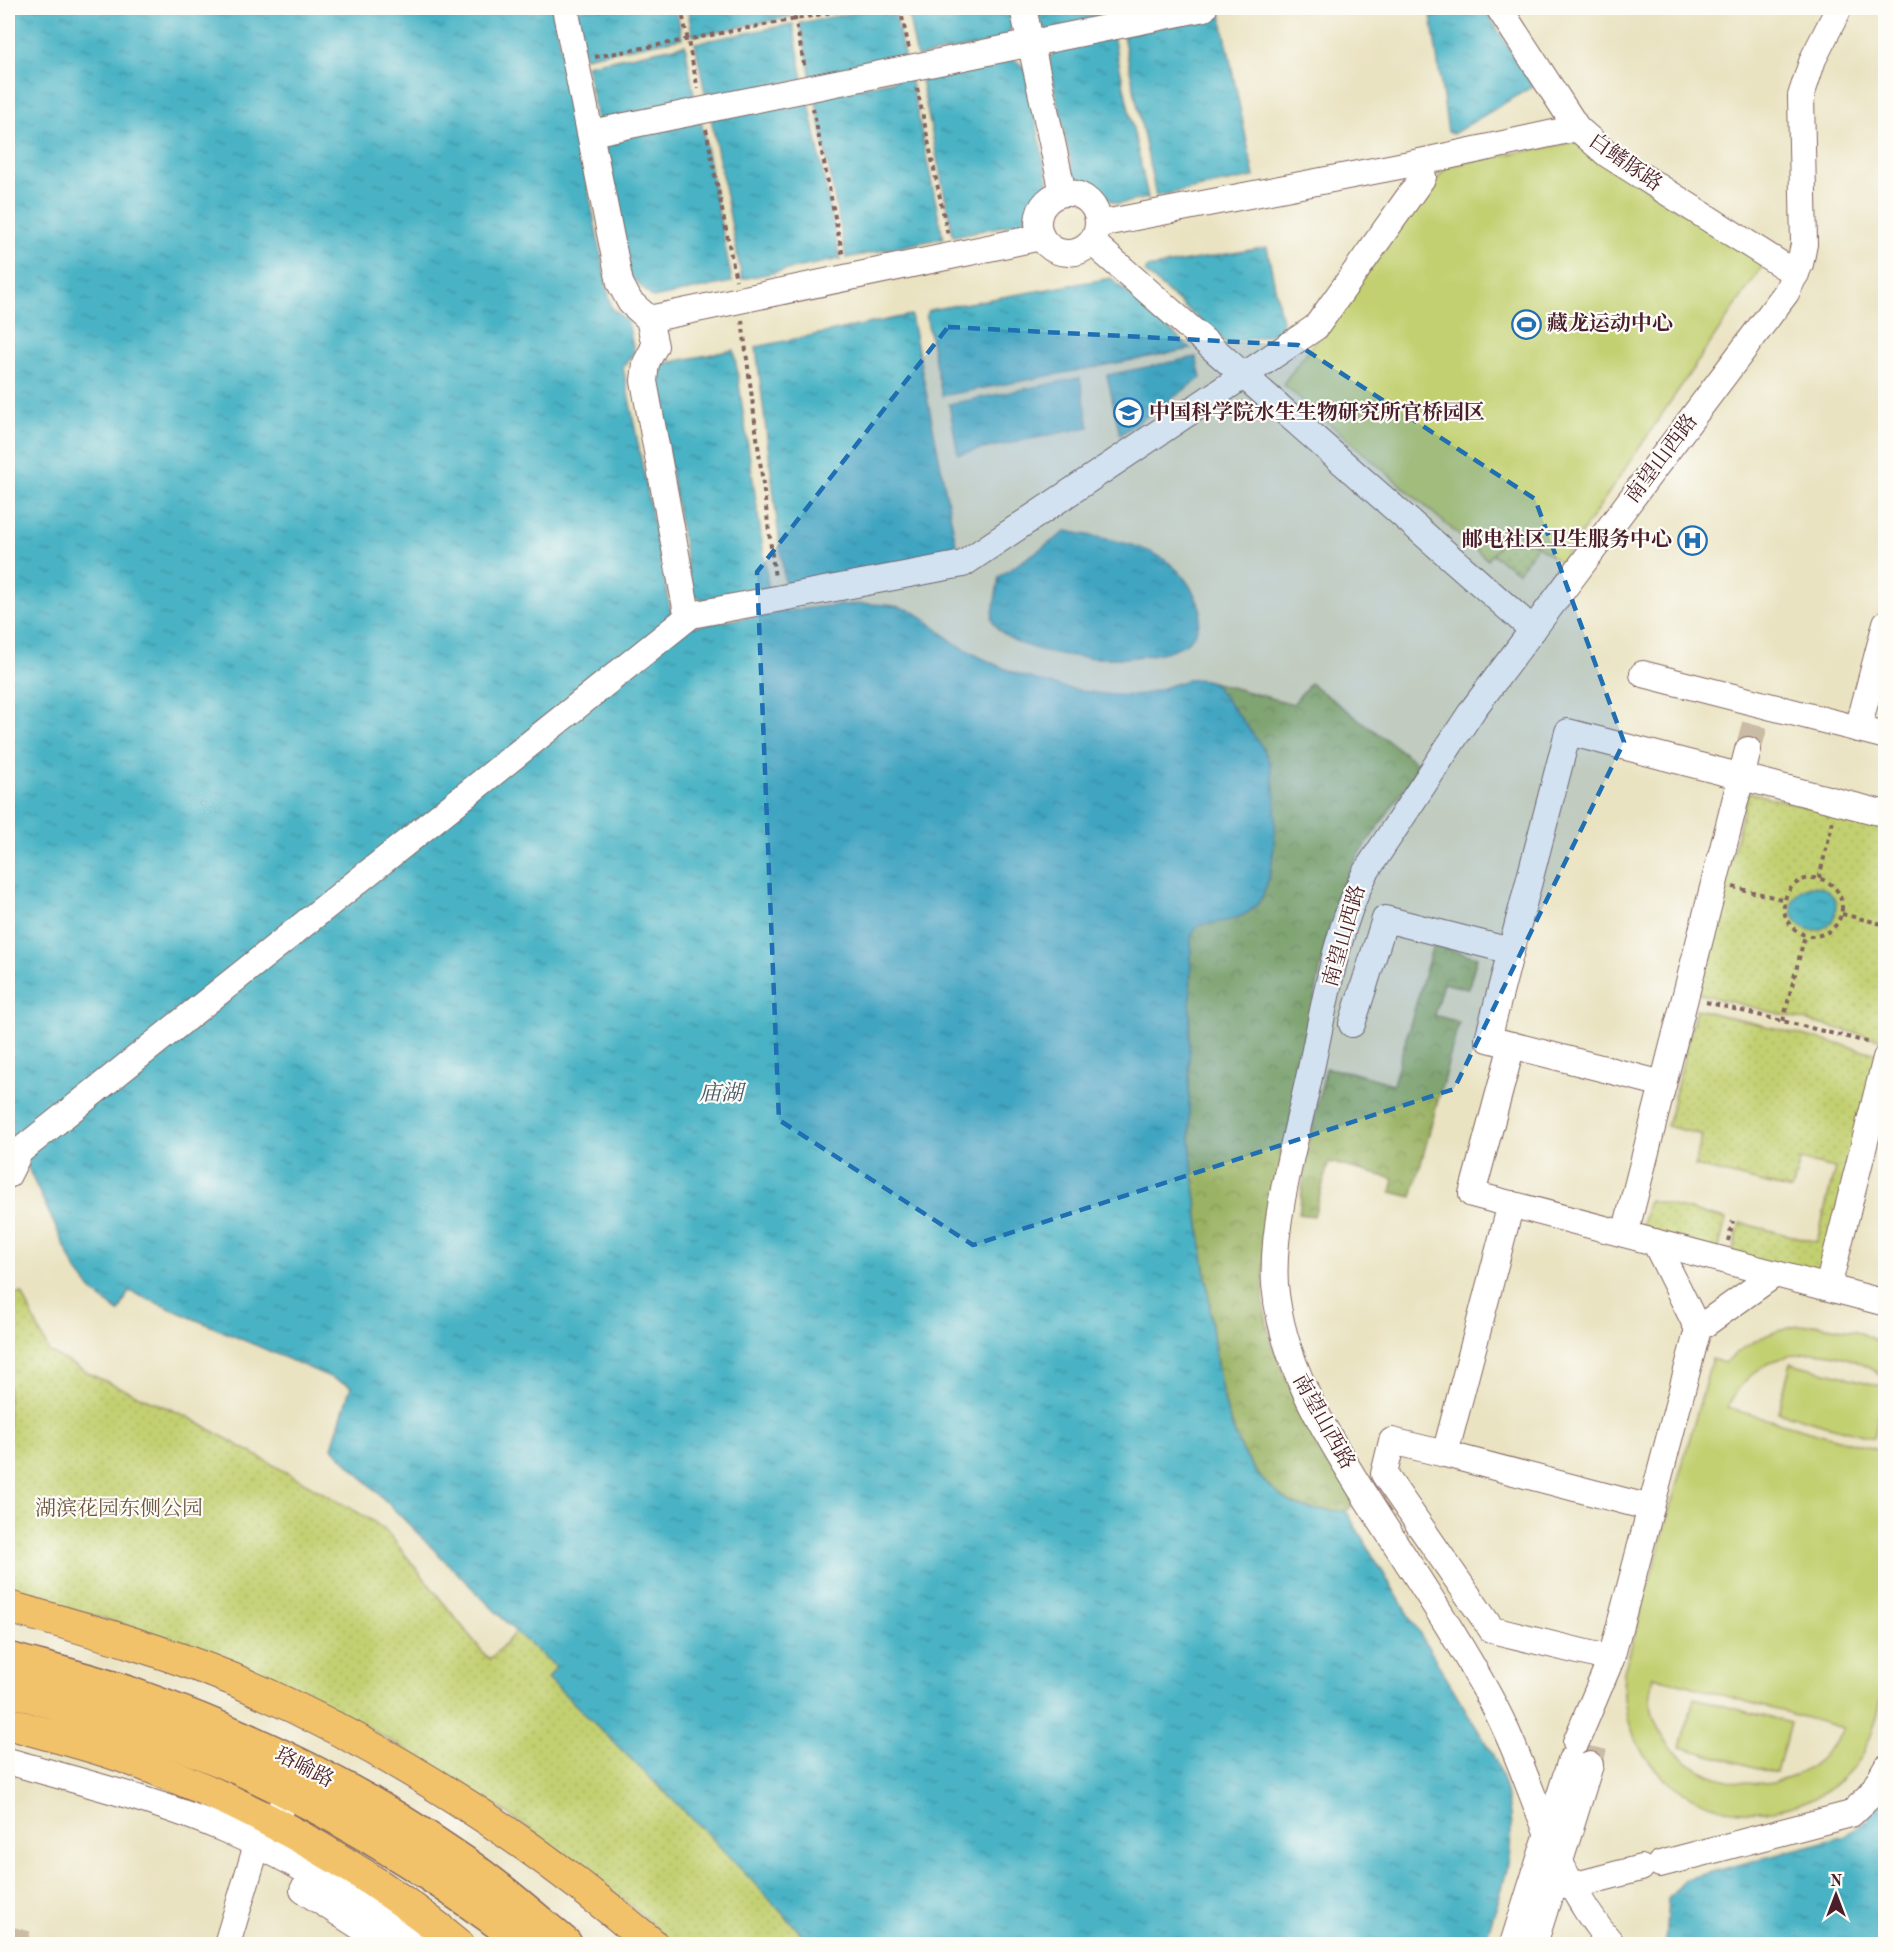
<svg xmlns="http://www.w3.org/2000/svg" width="1893" height="1952" font-family="'Old Standard TT','Noto Serif SC',serif">
	<style>
		.green { fill: url(#green-dots); stroke: #86784e; stroke-width: 1.5 }
		.forest { fill: url(#forest-crowns); stroke: #726847; stroke-width: 1.5 }
		.pitch { fill: #c3d071; stroke: #86784e; stroke-width: 1.5; fill-rule: evenodd }
		.water { fill: url(#water-ripples); stroke: #496978; stroke-width: 1.5 }
		.lines { fill: none; stroke-linecap: round; stroke-linejoin: round }
		.minor-tunnel { stroke: #cabca4; stroke-width: 26; stroke-dasharray: 26 13; stroke-linecap: butt }
		.minor-casing { stroke: #826460; stroke-width: 28 }
		.major-casing { stroke: #826460; stroke-width: 34 }
		.highway-casing { stroke: #826460; stroke-width: 36 }
		.path { stroke: #826460; stroke-width: 4; stroke-dasharray: 4.5 4.5; stroke-linecap: butt }
		.minor { stroke: #fff; stroke-width: 26 }
		.major { stroke: #f2c26a; stroke-width: 32 }
		.highway { stroke: #f2c26a; stroke-width: 33 }
		.marked { fill: #1f6fb2; fill-opacity: 0.2; stroke: #1f6fb2; stroke-width: 4.5; stroke-dasharray: 12 8; stroke-linejoin: round }
		.labels { text-anchor: middle; dominant-baseline: central; stroke-width: 4.5; stroke-linejoin: round; paint-order: stroke }
		.street-label { font-size: 21px; fill: #4a1f2b; stroke: #fdfcf7 }
		.poi-label { font-size: 21px; font-weight: bold; fill: #4a1f2b; stroke: #fdfcf7; text-anchor: start }
		.park-label { font-size: 21px; fill: #6e5440; stroke: #fdfcf7 }
		.water-label { font-size: 22px; font-style: italic; fill: #495a69; stroke: #fdfcf7 }
	</style>
	<defs>
		<pattern id="green-dots" width="8" height="8" patternUnits="userSpaceOnUse" patternTransform="scale(1.5)"><rect width="8" height="8" fill="#c3d071"/><path d="M2 2h.1M6 6h.1" fill="none" stroke="#a9b262" stroke-width="1.8" stroke-linecap="round"/></pattern>
		<pattern id="forest-crowns" width="20" height="18" patternUnits="userSpaceOnUse" patternTransform="scale(1.5)"><rect width="20" height="18" fill="#9ab263"/><path d="M2 6a3 3 0 1 1 6 0M12 15a3 3 0 1 1 6 0" fill="none" stroke="#809052"/></pattern>
		<pattern id="water-ripples" width="26" height="14" patternUnits="userSpaceOnUse" patternTransform="scale(1.5)"><rect width="26" height="14" fill="#48b3c5"/><path d="M2 4q2-2 4 0t4 0M15 11q2-2 4 0t4 0" fill="none" stroke="#3e91a0"/></pattern>
	</defs>
	<rect width="100%" height="100%" fill="#fdfcf7"/>
	<filter id="ink" filterUnits="userSpaceOnUse"><feTurbulence type="fractalNoise" baseFrequency=".0167" numOctaves="2"/><feDisplacementMap in="SourceGraphic" scale="12" xChannelSelector="R" yChannelSelector="G"/><feConvolveMatrix kernelMatrix="1 2 1 2 8 2 1 2 1" color-interpolation-filters="sRGB"/></filter>
	<filter id="wash" filterUnits="userSpaceOnUse"><feTurbulence type="fractalNoise" baseFrequency=".008" numOctaves="4" result="noise"/><feDisplacementMap in="SourceGraphic" scale="24" xChannelSelector="R" yChannelSelector="G"/><feGaussianBlur stdDeviation="1.35" result="paint"/><feColorMatrix in="noise" values="0 0 0 0 0 0 0 0 0 0 0 0 0 0 0 0 0 1.4 0 .05"/><feComposite in="paint" operator="in"/></filter>
	<g filter="url(#wash)">
		<rect width="100%" height="100%" fill="#eae3c2"/>
		<g class="green">
			<polygon points="1512,527 1537,546 1518,572 1492,554"/>
			<polygon points="1748,792 1885,827 1886,1029 1883,1040 1696,993"/>
			<polygon points="1696,1009 1879,1054 1823,1277 1732,1255 1740,1223 1817,1242 1835,1168 1800,1160 1792,1190 1695,1166 1702,1135 1667,1126"/>
			<polygon points="1649,1200 1726,1219 1718,1251 1640,1232"/>
			<path d="M22 1293 49 1352 98 1378 188 1417 373 1521 388 1533 489 1660 516 1632 557 1667 548 1678 708 1834 800 1932 809 1944H674C579 1858 471 1785 359 1723 308 1696 257 1669 203 1650 139 1627 72 1610 8 1591V1296Z"/>
		</g>
		<g class="forest">
			<path d="M1212 682 1293 704 1310 683 1420 765 1351 867 1328 930 1265 1253C1264 1273 1262 1293 1265 1312 1276 1382 1323 1441 1360 1499L1346 1511C1328 1510 1308 1512 1292 1503 1220 1462 1217 1363 1208 1291 1201 1240 1193 1190 1190 1138 1187 1072 1191 1004 1191 938L1195 928 1199 925C1219 922 1240 921 1255 907 1279 883 1281 781 1265 752 1250 727 1229 705 1212 682Z"/>
			<polygon points="1433,945 1477,957 1468,989 1443,983 1434,1015 1459,1022 1412,1197 1391,1192 1394,1179 1329,1162 1314,1216 1299,1214 1307,1148 1326,1068 1351,1072 1393,1084"/>
		</g>
		<g class="pitch">
			<polygon points="1574,142 1764,264 1561,563 1512,527 1488,560 1283,384 1447,166"/>
			<path d="M1814 1324 1856 1331 1885 1345V1379C1836 1337 1755 1345 1727 1408L1885 1452C1886 1498 1886 1543 1886 1589 1886 1643 1890 1699 1865 1749 1853 1772 1832 1790 1809 1800 1718 1839 1615 1775 1624 1672L1712 1359 1724 1363C1752 1339 1778 1327 1814 1324ZM1653 1676 1843 1728V1729C1790 1832 1630 1774 1653 1676Z"/>
			<polygon points="1791,1363 1885,1387 1874,1438 1778,1412"/>
			<polygon points="1694,1698 1790,1723 1777,1773 1680,1747"/>
		</g>
		<g class="water">
			<path d="M8 8H553L611 307 628 322 634 352 623 367 672 618 695 626C745 619 869 591 912 611 928 619 941 634 956 644 996 668 1038 684 1083 691 1101 694 1120 697 1138 695 1163 692 1188 672 1212 682 1229 705 1250 727 1265 752 1281 781 1279 883 1255 907 1240 921 1219 922 1199 925L1195 928 1191 938C1191 1004 1187 1072 1190 1138 1193 1189 1201 1240 1208 1291 1217 1363 1220 1462 1292 1503 1308 1512 1328 1510 1346 1511L1493 1755C1526 1830 1508 1872 1484 1944H809L800 1932 708 1834 548 1678 556 1667 516 1632 332 1447 351 1386 129 1291 119 1312 93 1292 76 1270 20 1151 8 1147Z"/>
			<polygon points="676,8 682,38 584,57 575,9"/>
			<polygon points="687,8 789,8 791,17 693,36"/>
			<polygon points="877,8 894,8 905,60 811,78 800,23"/>
			<polygon points="907,8 1010,8 1014,25 1003,40 917,57"/>
			<polygon points="1038,8 1109,8 1112,20 1053,31 1042,28"/>
			<polygon points="1430,8 1484,8 1533,86 1453,134 1448,132"/>
			<polygon points="1221,15 1254,177 1156,196 1123,35"/>
			<polygon points="793,24 803,80 706,98 695,43"/>
			<polygon points="1113,36 1148,198 1118,204 1075,182 1048,60 1058,48"/>
			<polygon points="685,45 695,101 597,120 586,65"/>
			<polygon points="1011,57 1025,68 1049,185 1023,222 953,236 920,75"/>
			<polygon points="910,77 943,238 846,258 815,97"/>
			<polygon points="808,98 840,259 742,279 711,118"/>
			<polygon points="701,121 732,282 653,298 629,275 602,141"/>
			<polygon points="1267,247 1284,332 1227,344 1145,272 1147,268"/>
			<polygon points="1111,278 1191,349 942,396 926,315 929,310"/>
			<polygon points="911,315 958,554 785,587 756,347"/>
			<polygon points="734,350 769,590 704,600 692,594 655,379 661,364"/>
			<polygon points="1196,357 1201,378 1120,435 1107,375"/>
			<polygon points="1080,378 1089,427 958,454 949,404"/>
			<path d="M1067 531C1125 544 1180 544 1201 611 1199 622 1198 633 1189 641 1154 669 1009 664 992 619L999 577Z"/>
			<circle cx="1814" cy="908" r="22"/>
			<polygon points="1885,1793 1885,1944 1665,1944 1668,1899 1686,1879 1846,1836 1868,1818"/>
		</g>
	</g>
	<g filter="url(#ink)">
		<g class="lines">
			<g class="minor-tunnel">
				<polyline points="1748,750 1757,717"/>
				<polyline points="1590,1765 1594,1747"/>
				<polyline points="8,1939 27,1944"/>
			</g>
			<defs>
				<g id="minor">
					<polyline points="565,8 620,283 630,302 649,319 655,346 646,363 644,381 686,608 691,615"/>
					<polyline points="1023,8 1063,193"/>
					<polyline points="1499,8 1577,128 1607,154 1796,274"/>
					<polyline points="591,133 1204,8"/>
					<circle cx="1068" cy="223" r="30"/>
					<polyline points="1099,224 1420,162 1577,128"/>
					<polyline points="1092,242 1533,630"/>
					<polyline points="649,319 1041,237"/>
					<polyline points="1643,674 1886,736"/>
					<polyline points="1858,729 1886,623"/>
					<polyline points="1352,1024 1385,919 1511,951"/>
					<polyline points="1512,1045 1472,1194 1886,1303"/>
					<polyline points="1663,1084 1488,1039 1568,732 1886,814"/>
					<polyline points="8,1175 20,1151 691,615 963,564 1316,327 1423,177 1420,162"/>
					<polyline points="1511,1204 1445,1454 1651,1508"/>
					<polyline points="1625,1234 1748,750"/>
					<polyline points="1655,1242 1698,1329"/>
					<polyline points="1828,1287 1886,1058"/>
					<polyline points="1445,1454 1392,1441 1384,1474 1492,1630 1611,1659"/>
					<polyline points="1576,1742 1611,1659 1698,1329 1775,1274"/>
					<path d="M8 1761C81 1782 156 1800 226 1830 295 1860 357 1901 419 1944"/>
					<polyline points="1660,1864 1851,1814 1870,1796 1886,1768"/>
					<polyline points="1557,1886 1572,1886 1641,1868"/>
					<polyline points="303,1890 387,1944"/>
					<polyline points="227,1944 257,1845 290,1794"/>
					<polyline points="1513,1944 1571,1760"/>
					<polyline points="1534,1944 1590,1765"/>
					<path d="M1612 1944C1549 1873 1535 1780 1490 1698 1452 1628 1406 1561 1363 1493 1323 1428 1282 1363 1275 1285 1271 1225 1295 1141 1308 1082 1324 1013 1333 937 1365 873L1474 708 1786 293 1800 264 1804 244 1801 96 1813 59 1839 8"/>
				</g>
				<g id="major">
					<path d="M8 1607C83 1628 160 1649 232 1679 384 1744 526 1837 652 1944"/>
					<path d="M8 1723C45 1734 84 1743 121 1756 241 1799 360 1863 458 1944"/>
				</g>
				<g id="highway">
					<path d="M8 1659C51 1671 96 1681 139 1697 249 1736 355 1788 451 1854 492 1881 528 1913 565 1944"/>
					<path d="M8 1689C72 1707 136 1727 198 1751 311 1795 431 1870 527 1944"/>
				</g>
			</defs>
			<use href="#minor" class="minor-casing"/>
			<use href="#major" class="major-casing"/>
			<use href="#highway" class="highway-casing"/>
			<g class="path">
				<polyline points="681,8 698,89"/>
				<polyline points="793,8 805,69"/>
				<polyline points="900,8 909,48"/>
				<polyline points="595,57 854,8"/>
				<polyline points="917,88 948,236"/>
				<polyline points="813,108 843,257"/>
				<polyline points="706,129 736,280"/>
				<polyline points="742,320 775,578"/>
				<polyline points="1819,878 1833,821"/>
				<circle cx="1813" cy="907" r="29"/>
				<polyline points="1733,887 1785,900"/>
				<polyline points="1842,914 1886,925"/>
				<polyline points="1706,1002 1871,1043"/>
				<polyline points="1783,1021 1805,935"/>
				<polyline points="1728,1241 1733,1221"/>
			</g>
			<use href="#minor" class="minor"/>
			<use href="#major" class="major"/>
			<use href="#highway" class="highway"/>
		</g>
	</g>
	<path class="marked" d="M948 327 1298 345 1535 499 1624 742 1454 1089 973 1245 779 1120 757 572Z"/>
	<defs>
		<symbol id="stadium-ring" viewBox="-11 -11 22 22"><circle r="9.5" fill="#fdfcf7" stroke="#1f6fb2" stroke-width="1.5"/><path d="M0-5a6.5 5 0 1 0 0 10a6.5 5 0 1 0 0-10ZM-3.5-1.8h7v3.6h-7Z" fill="#1f6fb2"/></symbol>
		<symbol id="university-ring" viewBox="-11 -11 22 22"><circle r="9.5" fill="#fdfcf7" stroke="#1f6fb2" stroke-width="1.5"/><path d="M0-5L7-2L0 1L-7-2ZM-4 1L0 2.5L4 1V4Q0 6-4 4Z" fill="#1f6fb2"/></symbol>
		<symbol id="hospital-ring" viewBox="-11 -11 22 22"><circle r="9.5" fill="#fdfcf7" stroke="#1f6fb2" stroke-width="1.5"/><path d="M-5-5h3v3.5h4V-5h3V5h-3V1.5h-4V5h-3Z" fill="#1f6fb2"/></symbol>
	</defs>
	<g fill-rule="evenodd">
		<use href="#stadium-ring" x="1510" y="308" width="33" height="33"/>
		<use href="#university-ring" x="1112" y="396" width="33" height="33"/>
		<use href="#hospital-ring" x="1676" y="524" width="33" height="33"/>
	</g>
	<g class="labels">
		<g class="street-label">
			<text transform="translate(1625 163) rotate(35)">白鳍豚路</text>
			<text transform="translate(1662 459) rotate(-53)">南望山西路</text>
			<text transform="translate(1345 936) rotate(-74)">南望山西路</text>
			<text transform="translate(1323 1422) rotate(61)">南望山西路</text>
			<text transform="translate(304 1768) rotate(27)">珞喻路</text>
		</g>
		<g class="poi-label">
			<text x="1547" y="324">藏龙运动中心</text>
			<text x="1149" y="413">中国科学院水生生物研究所官桥园区</text>
			<text x="1672" y="540" text-anchor="end">邮电社区卫生服务中心</text>
		</g>
		<g class="park-label">
			<text x="119" y="1509">湖滨花园东侧公园</text>
		</g>
		<g class="water-label">
			<text x="721" y="1094">庙湖</text>
		</g>
	</g>
	<rect width="1893" height="1952" fill="none" stroke="#fdfcf7" stroke-width="30"/>
	<g transform="translate(1836 1895)" stroke="#fdfcf7" stroke-width="4.5" paint-order="stroke">
	<path d="M0-4.5L10 22L0 15L-10 22Z" fill="#4a1f2b"/>
	<text y="-9" font-size="16" font-weight="bold" text-anchor="middle" fill="#4a1f2b">N</text>
	</g>
</svg>
